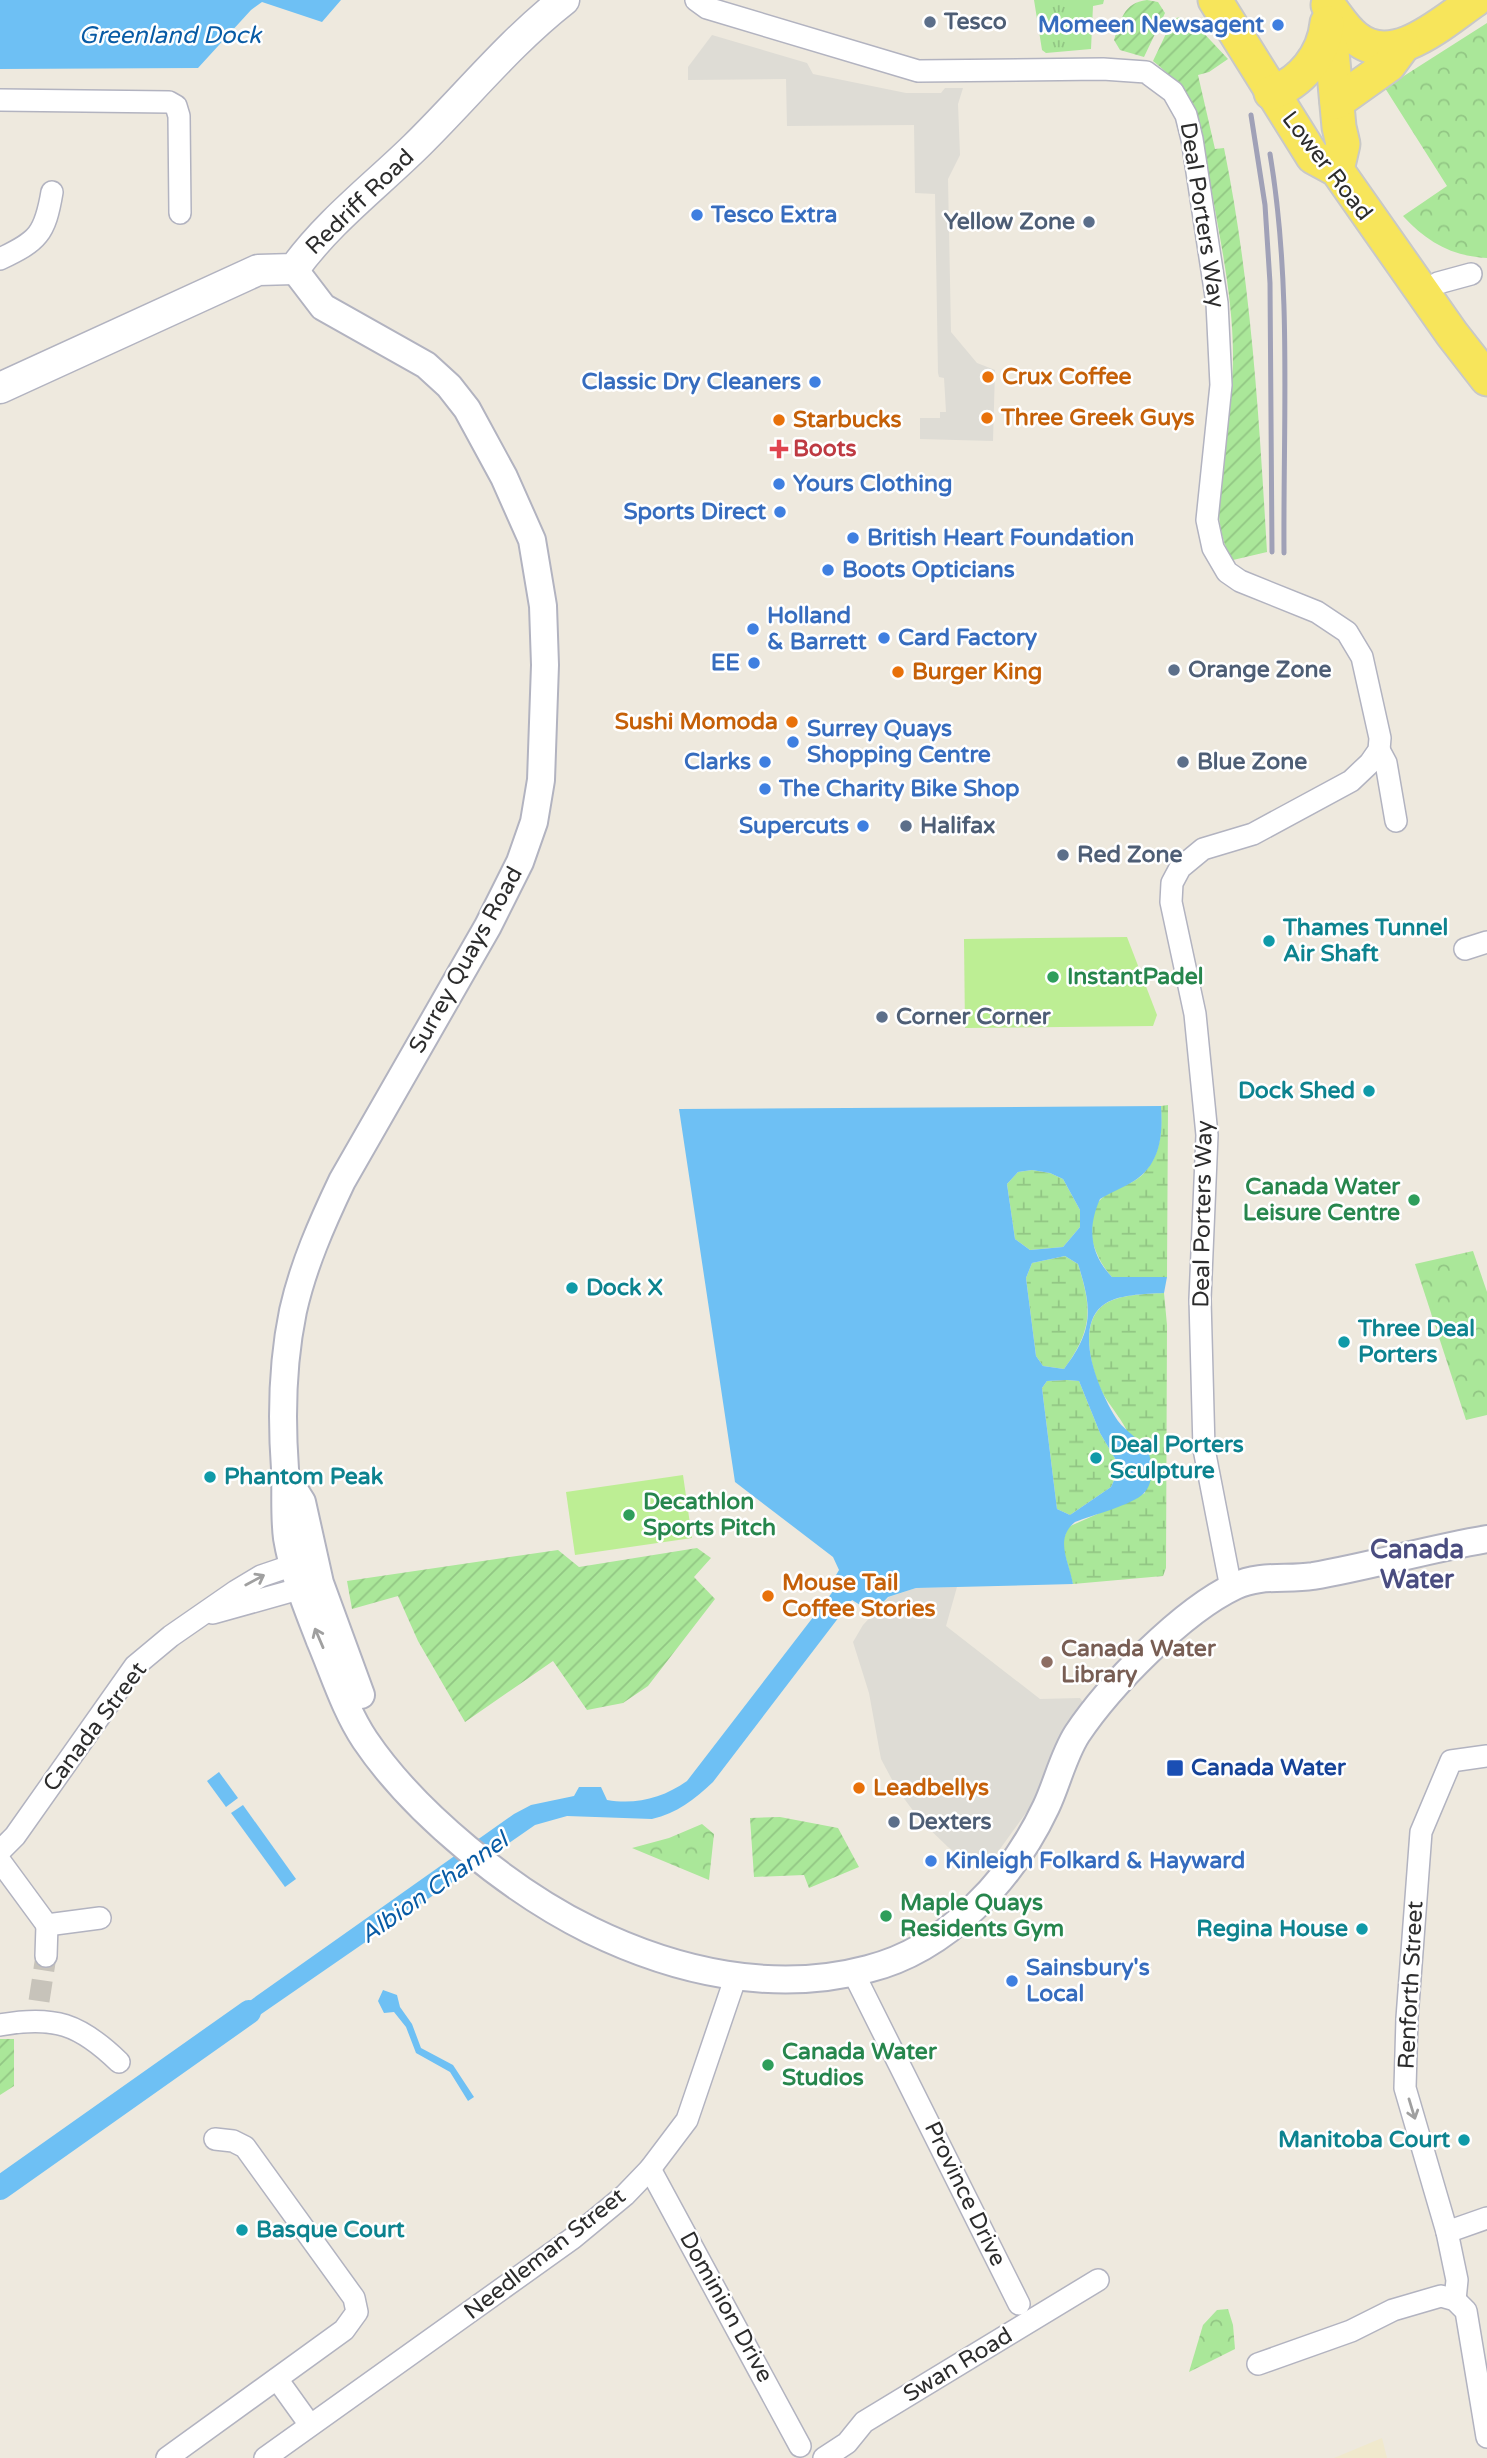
<svg xmlns="http://www.w3.org/2000/svg" width="1487" height="2458" font-family="'Varela Round',sans-serif">
	<style>
		.education { fill: #f0e9cd }
		.grass { fill: url(#grass-tufts) }
		.wetland { fill: url(#wetland-marsh) }
		.park { fill: url(#park-crowns) }
		.garden { fill: url(#garden-furrows) }
		.pitch { fill: #bdee94 }
		.plaza { fill: #dedcd5 }
		.water { fill: #6ec0f4; fill-rule: evenodd }
		.lines { fill: none; stroke-linecap: round; stroke-linejoin: round }
		.canal { stroke: #6ec0f4; stroke-width: 24 }
		.minor-tunnel { stroke: #c7c3ba; stroke-width: 21; stroke-dasharray: 21 10; stroke-linecap: butt }
		.minor-casing { stroke: #b2b3c0; stroke-width: 24 }
		.tertiary-casing { stroke: #b2b3c0; stroke-width: 30 }
		.secondary-casing { stroke: #b2b3c0; stroke-width: 33 }
		.primary-casing { stroke: #c8c8c8; stroke-width: 37 }
		.minor { stroke: #fff; stroke-width: 21 }
		.tertiary { stroke: #fff; stroke-width: 26 }
		.secondary { stroke: #fff; stroke-width: 30 }
		.primary { stroke: #f7e55b; stroke-width: 33 }
		.rail { stroke: #a0a1b7; stroke-width: 5 }
		.oneway { stroke: #a0a0a0 }
		.service-dot { fill: #5c6f8a; stroke: #fff; stroke-width: 2.5 }
		.shop-dot { fill: #3f7fe0; stroke: #fff; stroke-width: 2.5 }
		.food-dot { fill: #e8710a; stroke: #fff; stroke-width: 2.5 }
		.health-dot { fill: #e0444e; stroke: #fff; stroke-width: 2.5 }
		.culture-dot { fill: #0f9aa8; stroke: #fff; stroke-width: 2.5 }
		.leisure-dot { fill: #2e9e5b; stroke: #fff; stroke-width: 2.5 }
		.education-dot { fill: #8d6e63; stroke: #fff; stroke-width: 2.5 }
		.transit-dot { fill: #1a4fb4; stroke: #fff; stroke-width: 2.5 }
		.labels { text-anchor: middle; dominant-baseline: central; stroke-width: 5; stroke-linejoin: round; paint-order: stroke }
		.service-label { font-size: 23px; font-weight: bold; fill: #4e5e75; stroke: #fff; text-anchor: start }
		.shop-label { font-size: 23px; font-weight: bold; fill: #366cbe; stroke: #fff; text-anchor: start }
		.street-label { font-size: 23px; fill: #2c2c2c; stroke: #fff }
		.food-label { font-size: 23px; font-weight: bold; fill: #c56008; stroke: #fff; text-anchor: start }
		.health-label { font-size: 23px; font-weight: bold; fill: #be3a42; stroke: #fff; text-anchor: start }
		.culture-label { font-size: 23px; font-weight: bold; fill: #0d838f; stroke: #fff; text-anchor: start }
		.leisure-label { font-size: 23px; font-weight: bold; fill: #27864d; stroke: #fff; text-anchor: start }
		.education-label { font-size: 23px; font-weight: bold; fill: #785e54; stroke: #fff; text-anchor: start }
		.transit-label { font-size: 23px; font-weight: bold; fill: #164399; stroke: #fff; text-anchor: start }
		.water-label { font-size: 24px; font-style: italic; fill: #085ba5; stroke: #fff }
		.quarter-label { font-size: 26px; font-weight: bold; fill: #4a4d80; stroke: #fff }
	</style>
	<defs>
		<pattern id="grass-tufts" width="24" height="20" patternUnits="userSpaceOnUse" patternTransform="scale(1.75)"><rect width="24" height="20" fill="#aae799"/><path d="M3 7l-1-3M5 7V3M7 7l1-3M15 17l-1-3M17 17v-4M19 17l1-3" fill="none" stroke="#92c684"/></pattern>
		<pattern id="wetland-marsh" width="20" height="14" patternUnits="userSpaceOnUse" patternTransform="scale(1.75)"><rect width="20" height="14" fill="#aae799"/><path d="M1 5h8M5 5V1M11 12h8M15 12V8" fill="none" stroke="#92c684"/></pattern>
		<pattern id="park-crowns" width="20" height="18" patternUnits="userSpaceOnUse" patternTransform="scale(1.75)"><rect width="20" height="18" fill="#aae799"/><path d="M2 6a3 3 0 1 1 6 0M12 15a3 3 0 1 1 6 0" fill="none" stroke="#92c684"/></pattern>
		<pattern id="garden-furrows" width="10" height="10" patternUnits="userSpaceOnUse" patternTransform="scale(1.75)"><rect width="10" height="10" fill="#aae799"/><path d="M-1 1l2-2M0 10L10 0M9 11l2-2" fill="none" stroke="#92c684"/></pattern>
	</defs>
	<rect width="100%" height="100%" fill="#eee9de"/>
	<polygon class="education" points="1382,2438 1387,2458 1334,2458"/>
	<polygon class="grass" points="1034,0 1104,0 1103,4 1093,6 1091,49 1046,53 1042,50"/>
	<g class="wetland">
		<path d="M1168 1105 1167 1277H1112C1095 1259 1079 1219 1102 1198 1114 1186 1133 1186 1144 1173 1162 1153 1162 1130 1161 1106Z"/>
		<polygon points="1032,1170 1050,1173 1063,1179 1080,1210 1080,1227 1063,1247 1030,1250 1015,1239 1007,1184 1018,1172"/>
		<path d="M1065 1256 1078 1264C1092 1309 1093 1329 1064 1369L1043 1366 1036 1356 1026 1278 1032 1263Z"/>
		<path d="M1164 1293 1167 1325 1166 1568 1163 1576 1073 1584 1062 1544 1068 1527 1145 1493C1139 1474 1136 1453 1129 1435 1123 1421 1111 1407 1103 1394 1092 1372 1079 1327 1101 1307 1115 1294 1146 1294 1164 1293Z"/>
		<polygon points="1067,1380 1079,1381 1100,1433 1120,1467 1111,1487 1070,1515 1057,1509 1042,1388 1047,1381"/>
	</g>
	<g class="park">
		<path d="M1487 23V258C1451 256 1427 242 1403 216L1447 186 1385 88Z"/>
		<polygon points="1473,1251 1487,1292 1487,1415 1466,1420 1415,1264"/>
		<polygon points="702,1824 714,1834 709,1880 632,1848 669,1838"/>
		<polygon points="1228,2309 1233,2325 1235,2349 1189,2372 1203,2325 1217,2310"/>
	</g>
	<g class="garden">
		<path d="M1147 0 1158 2 1165 13 1144 57 1120 50 1114 40C1121 20 1123 3 1147 0Z"/>
		<path d="M1180 17 1196 25 1228 59 1209 72 1198 75 1215 149 1224 148C1251 281 1259 416 1267 552L1233 560C1203 518 1228 431 1232 381 1238 308 1216 224 1205 152 1199 112 1185 86 1153 61L1173 19Z"/>
		<polygon points="697,1548 711,1558 694,1577 715,1599 648,1686 623,1703 587,1710 553,1661 465,1722 418,1641 398,1596 352,1609 347,1581 558,1550 579,1567"/>
		<polygon points="780,1817 838,1828 859,1867 809,1888 804,1875 754,1877 750,1818"/>
		<polygon points="0,2039 14,2039 14,2086 0,2095"/>
	</g>
	<g class="pitch">
		<polygon points="1127,937 1157,1015 1153,1026 965,1028 964,939"/>
		<polygon points="683,1475 692,1538 575,1555 566,1492"/>
	</g>
	<g class="plaza">
		<polygon points="712,35 807,63 813,74 906,93 941,93 945,88 963,88 958,104 960,155 948,179 951,332 977,363 995,370 993,441 920,439 920,418 940,418 940,412 946,412 945,394 944,378 939,377 938,373 935,194 915,193 914,125 787,126 786,79 688,80 688,67"/>
		<polygon points="957,1587 946,1626 1040,1699 1080,1698 1085,1705 1036,1799 987,1867 972,1865 948,1847 920,1820 897,1789 881,1759 869,1693 853,1642 863,1625 889,1597 916,1588"/>
	</g>
	<g class="water">
		<polygon points="0,0 341,0 322,22 262,2 251,10 198,68 0,69"/>
		<path d="M1161 1106C1163 1134 1161 1164 1134 1181 1123 1188 1111 1192 1100 1199 1087 1228 1090 1254 1112 1277H1167L1164 1293C1146 1294 1116 1294 1102 1306 1072 1331 1101 1396 1118 1421 1126 1432 1142 1440 1148 1452 1153 1463 1154 1483 1144 1493 1133 1505 1092 1515 1075 1522 1054 1539 1069 1561 1073 1584L916 1588 888 1597 873 1613 852 1600 713 1782C694 1800 677 1813 652 1819L567 1816 535 1825 225 2039 217 2024 514 1814 531 1805 574 1796 579 1787H601L607 1800C636 1805 663 1798 687 1781L834 1590 832 1582 839 1570 833 1557 735 1482 679 1109ZM1032 1170 1050 1173 1063 1179 1080 1210V1227L1063 1247 1030 1250 1015 1239 1007 1184 1018 1172ZM1065 1256 1078 1264C1092 1308 1094 1330 1064 1369L1043 1366 1036 1356 1026 1278 1032 1263ZM1067 1380 1079 1381 1100 1433 1120 1467 1111 1487 1070 1515 1057 1509 1042 1388 1047 1381Z"/>
		<polygon points="219,1772 238,1798 226,1807 207,1781"/>
		<polygon points="243,1805 296,1879 285,1887 231,1813"/>
		<polygon points="383,1990 397,1995 400,2007 412,2024 421,2048 453,2065 474,2097 468,2101 450,2072 416,2053 406,2027 394,2012 384,2013 378,2001"/>
	</g>
	<g class="lines">
		<polyline class="canal" points="0,2188 249,2012"/>
		<polyline class="minor-tunnel" points="39,2001 46,1956"/>
		<defs>
			<g id="minor">
				<polyline points="696,0 707,8 918,71 1103,69 1146,72 1173,92 1186,115 1192,139 1217,303 1221,385 1207,520 1213,548 1227,572 1240,581 1317,612 1347,632 1362,657 1380,738 1379,750 1370,763 1351,781 1253,834 1203,849 1180,868 1172,883 1171,902 1195,1014 1207,1135 1200,1299 1204,1449 1231,1588"/>
				<polyline points="0,100 169,102 176,106 179,116 180,213"/>
				<path d="M0 259C38 241 45 234 52 192"/>
				<polyline points="1423,292 1438,283 1471,274"/>
				<polyline points="1379,750 1386,763 1396,821"/>
				<polyline points="1465,949 1487,942"/>
				<polyline points="213,1613 313,1585"/>
				<polyline points="0,1851 15,1836 135,1666 171,1636 236,1591 261,1576 308,1560"/>
				<polyline points="0,1861 47,1925 100,1918"/>
				<polyline points="46,1956 47,1925"/>
				<polyline points="853,1972 1019,2304"/>
				<path d="M0 2025C54 2015 80 2024 119 2062"/>
				<polyline points="650,2169 800,2446"/>
				<polyline points="1447,2232 1487,2218"/>
				<polyline points="1455,2300 1457,2280 1447,2232 1405,2088 1407,2018 1421,1832 1451,1761 1487,1756"/>
				<polyline points="1258,2364 1351,2331 1393,2310 1441,2296 1455,2300 1466,2311 1487,2437"/>
				<polyline points="277,2379 310,2425"/>
				<polyline points="167,2458 344,2330 357,2312 354,2298 245,2147 233,2141 215,2139"/>
				<polyline points="265,2458 573,2238 625,2195 650,2169 687,2120 735,1979"/>
				<polyline points="824,2458 847,2443 864,2422 1098,2280"/>
			</g>
			<g id="tertiary">
				<path d="M294 269 323 307 426 365 449 386 467 409 504 477 532 540 543 606 545 665 541 780 534 822 520 862 488 926 342 1181C322 1223 303 1266 293 1311 282 1364 281 1414 285 1469 286 1491 284 1515 287 1538 293 1574 307 1607 320 1641 334 1674 345 1710 365 1740 415 1814 511 1891 590 1930 676 1972 774 1994 868 1969 948 1949 1012 1879 1046 1807 1057 1784 1063 1756 1077 1734 1109 1686 1182 1611 1235 1586 1260 1574 1286 1580 1313 1576 1371 1566 1428 1549 1487 1539"/>
				<polyline points="290,1483 302,1502 320,1583 361,1695"/>
			</g>
			<path id="secondary" d="M0 388 258 270 294 269C328 222 374 187 415 147 465 98 509 43 564 0"/>
			<g id="primary">
				<polyline points="1215,0 1313,157 1337,170 1452,334 1487,379"/>
				<path d="M1328 5C1337 16 1344 29 1356 38 1393 69 1444 21 1475 0"/>
				<polyline points="1325,37 1332,51 1339,127 1343,144 1337,170"/>
				<path d="M1271 93C1301 83 1324 55 1327 23"/>
				<polyline points="1337,102 1389,65 1403,46"/>
			</g>
		</defs>
		<use href="#minor" class="minor-casing"/>
		<use href="#tertiary" class="tertiary-casing"/>
		<use href="#secondary" class="secondary-casing"/>
		<use href="#primary" class="primary-casing"/>
		<use href="#minor" class="minor"/>
		<use href="#tertiary" class="tertiary"/>
		<use href="#secondary" class="secondary"/>
		<use href="#primary" class="primary"/>
		<g class="rail">
			<polyline points="1251,115 1265,205 1270,283 1272,552"/>
			<path d="M1270 154C1292 285 1283 420 1284 553"/>
		</g>
	</g>
	<defs><path id="oneway-shaft" d="M-6 0H5M1.5-3L5.5 0L1.5 3" fill="none" stroke-width="1.6" stroke-linecap="round" stroke-linejoin="round" transform="scale(1.75)"/></defs>
	<g class="oneway">
		<use href="#oneway-shaft" transform="translate(255 1580) rotate(-28)"/>
		<use href="#oneway-shaft" transform="translate(319 1638) rotate(-113)"/>
		<use href="#oneway-shaft" transform="translate(1412 2109) rotate(73)"/>
	</g>
	<g class="service-dot">
		<circle cx="930" cy="22" r="7"/>
		<circle cx="1089" cy="222" r="7"/>
		<circle cx="1174" cy="670" r="7"/>
		<circle cx="1183" cy="762" r="7"/>
		<circle cx="906" cy="826" r="7"/>
		<circle cx="1063" cy="855" r="7"/>
		<circle cx="882" cy="1017" r="7"/>
		<circle cx="894" cy="1822" r="7"/>
	</g>
	<g class="shop-dot">
		<circle cx="1278" cy="25" r="7"/>
		<circle cx="697" cy="215" r="7"/>
		<circle cx="815" cy="382" r="7"/>
		<circle cx="779" cy="484" r="7"/>
		<circle cx="780" cy="512" r="7"/>
		<circle cx="853" cy="538" r="7"/>
		<circle cx="828" cy="570" r="7"/>
		<circle cx="753" cy="629" r="7"/>
		<circle cx="884" cy="638" r="7"/>
		<circle cx="754" cy="663" r="7"/>
		<circle cx="793" cy="742" r="7"/>
		<circle cx="765" cy="762" r="7"/>
		<circle cx="765" cy="789" r="7"/>
		<circle cx="863" cy="826" r="7"/>
		<circle cx="931" cy="1861" r="7"/>
		<circle cx="1012" cy="1981" r="7"/>
	</g>
	<g class="food-dot">
		<circle cx="988" cy="377" r="7"/>
		<circle cx="987" cy="418" r="7"/>
		<circle cx="779" cy="420" r="7"/>
		<circle cx="898" cy="672" r="7"/>
		<circle cx="792" cy="722" r="7"/>
		<circle cx="768" cy="1596" r="7"/>
		<circle cx="859" cy="1788" r="7"/>
	</g>
	<path class="health-dot" d="M775.5 438.5h7v7h7v7h-7v7h-7v-7h-7v-7h7z"/>
	<g class="culture-dot">
		<circle cx="1269" cy="941" r="7"/>
		<circle cx="1369" cy="1091" r="7"/>
		<circle cx="572" cy="1288" r="7"/>
		<circle cx="1344" cy="1342" r="7"/>
		<circle cx="1096" cy="1458" r="7"/>
		<circle cx="210" cy="1477" r="7"/>
		<circle cx="1362" cy="1929" r="7"/>
		<circle cx="1464" cy="2140" r="7"/>
		<circle cx="242" cy="2230" r="7"/>
	</g>
	<g class="leisure-dot">
		<circle cx="1053" cy="977" r="7"/>
		<circle cx="1414" cy="1200" r="7"/>
		<circle cx="629" cy="1515" r="7"/>
		<circle cx="886" cy="1916" r="7"/>
		<circle cx="768" cy="2065" r="7"/>
	</g>
	<circle class="education-dot" cx="1047" cy="1662" r="7"/>
	<rect class="transit-dot" x="1166" y="1759" width="18" height="18" rx="3.5"/>
	<g class="labels">
		<g class="service-label">
			<text x="944" y="22">Tesco</text>
			<text x="1075" y="222" text-anchor="end">Yellow Zone</text>
			<text x="1188" y="670">Orange Zone</text>
			<text x="1197" y="762">Blue Zone</text>
			<text x="920" y="826">Halifax</text>
			<text x="1077" y="855">Red Zone</text>
			<text x="896" y="1017">Corner Corner</text>
			<text x="908" y="1822">Dexters</text>
		</g>
		<g class="shop-label">
			<text x="1264" y="25" text-anchor="end">Momeen Newsagent</text>
			<text x="711" y="215">Tesco Extra</text>
			<text x="801" y="382" text-anchor="end">Classic Dry Cleaners</text>
			<text x="793" y="484">Yours Clothing</text>
			<text x="766" y="512" text-anchor="end">Sports Direct</text>
			<text x="867" y="538">British Heart Foundation</text>
			<text x="842" y="570">Boots Opticians</text>
			<text x="767" y="616">Holland<tspan x="767" dy="26">&amp; Barrett</tspan></text>
			<text x="898" y="638">Card Factory</text>
			<text x="740" y="663" text-anchor="end">EE</text>
			<text x="807" y="729">Surrey Quays<tspan x="807" dy="26">Shopping Centre</tspan></text>
			<text x="751" y="762" text-anchor="end">Clarks</text>
			<text x="779" y="789">The Charity Bike Shop</text>
			<text x="849" y="826" text-anchor="end">Supercuts</text>
			<text x="945" y="1861">Kinleigh Folkard &amp; Hayward</text>
			<text x="1026" y="1968">Sainsbury's<tspan x="1026" dy="26">Local</tspan></text>
		</g>
		<g class="street-label">
			<text transform="translate(1327 166) rotate(52)">Lower Road</text>
			<text transform="translate(360 202) rotate(-44)">Redriff Road</text>
			<text transform="translate(1202 215) rotate(81)">Deal Porters Way</text>
			<text transform="translate(466 960) rotate(-61)">Surrey Quays Road</text>
			<text transform="translate(1203 1214) rotate(-89)">Deal Porters Way</text>
			<text transform="translate(95 1727) rotate(-53)">Canada Street</text>
			<text transform="translate(1411 1985) rotate(-87)">Renforth Street</text>
			<text transform="translate(965 2194) rotate(64)">Province Drive</text>
			<text transform="translate(545 2254) rotate(-38)">Needleman Street</text>
			<text transform="translate(726 2307) rotate(61)">Dominion Drive</text>
			<text transform="translate(958 2365) rotate(-31)">Swan Road</text>
		</g>
		<g class="food-label">
			<text x="1002" y="377">Crux Coffee</text>
			<text x="1001" y="418">Three Greek Guys</text>
			<text x="793" y="420">Starbucks</text>
			<text x="912" y="672">Burger King</text>
			<text x="778" y="722" text-anchor="end">Sushi Momoda</text>
			<text x="782" y="1583">Mouse Tail<tspan x="782" dy="26">Coffee Stories</tspan></text>
			<text x="873" y="1788">Leadbellys</text>
		</g>
		<g class="health-label">
			<text x="793" y="449">Boots</text>
		</g>
		<g class="culture-label">
			<text x="1283" y="928">Thames Tunnel<tspan x="1283" dy="26">Air Shaft</tspan></text>
			<text x="1355" y="1091" text-anchor="end">Dock Shed</text>
			<text x="586" y="1288">Dock X</text>
			<text x="1358" y="1329">Three Deal<tspan x="1358" dy="26">Porters</tspan></text>
			<text x="1110" y="1445">Deal Porters<tspan x="1110" dy="26">Sculpture</tspan></text>
			<text x="224" y="1477">Phantom Peak</text>
			<text x="1348" y="1929" text-anchor="end">Regina House</text>
			<text x="1450" y="2140" text-anchor="end">Manitoba Court</text>
			<text x="256" y="2230">Basque Court</text>
		</g>
		<g class="leisure-label">
			<text x="1067" y="977">InstantPadel</text>
			<text x="1400" y="1187" text-anchor="end">Canada Water<tspan x="1400" dy="26">Leisure Centre</tspan></text>
			<text x="643" y="1502">Decathlon<tspan x="643" dy="26">Sports Pitch</tspan></text>
			<text x="900" y="1903">Maple Quays<tspan x="900" dy="26">Residents Gym</tspan></text>
			<text x="782" y="2052">Canada Water<tspan x="782" dy="26">Studios</tspan></text>
		</g>
		<g class="education-label">
			<text x="1061" y="1649">Canada Water<tspan x="1061" dy="26">Library</tspan></text>
		</g>
		<g class="transit-label">
			<text x="1191" y="1768">Canada Water</text>
		</g>
		<g class="water-label">
			<text x="170" y="35">Greenland Dock</text>
			<text transform="translate(434 1888) rotate(-35)">Albion Channel</text>
		</g>
		<g class="quarter-label">
			<text x="1417" y="1549">Canada<tspan x="1417" dy="30">Water</tspan></text>
		</g>
	</g>
</svg>
